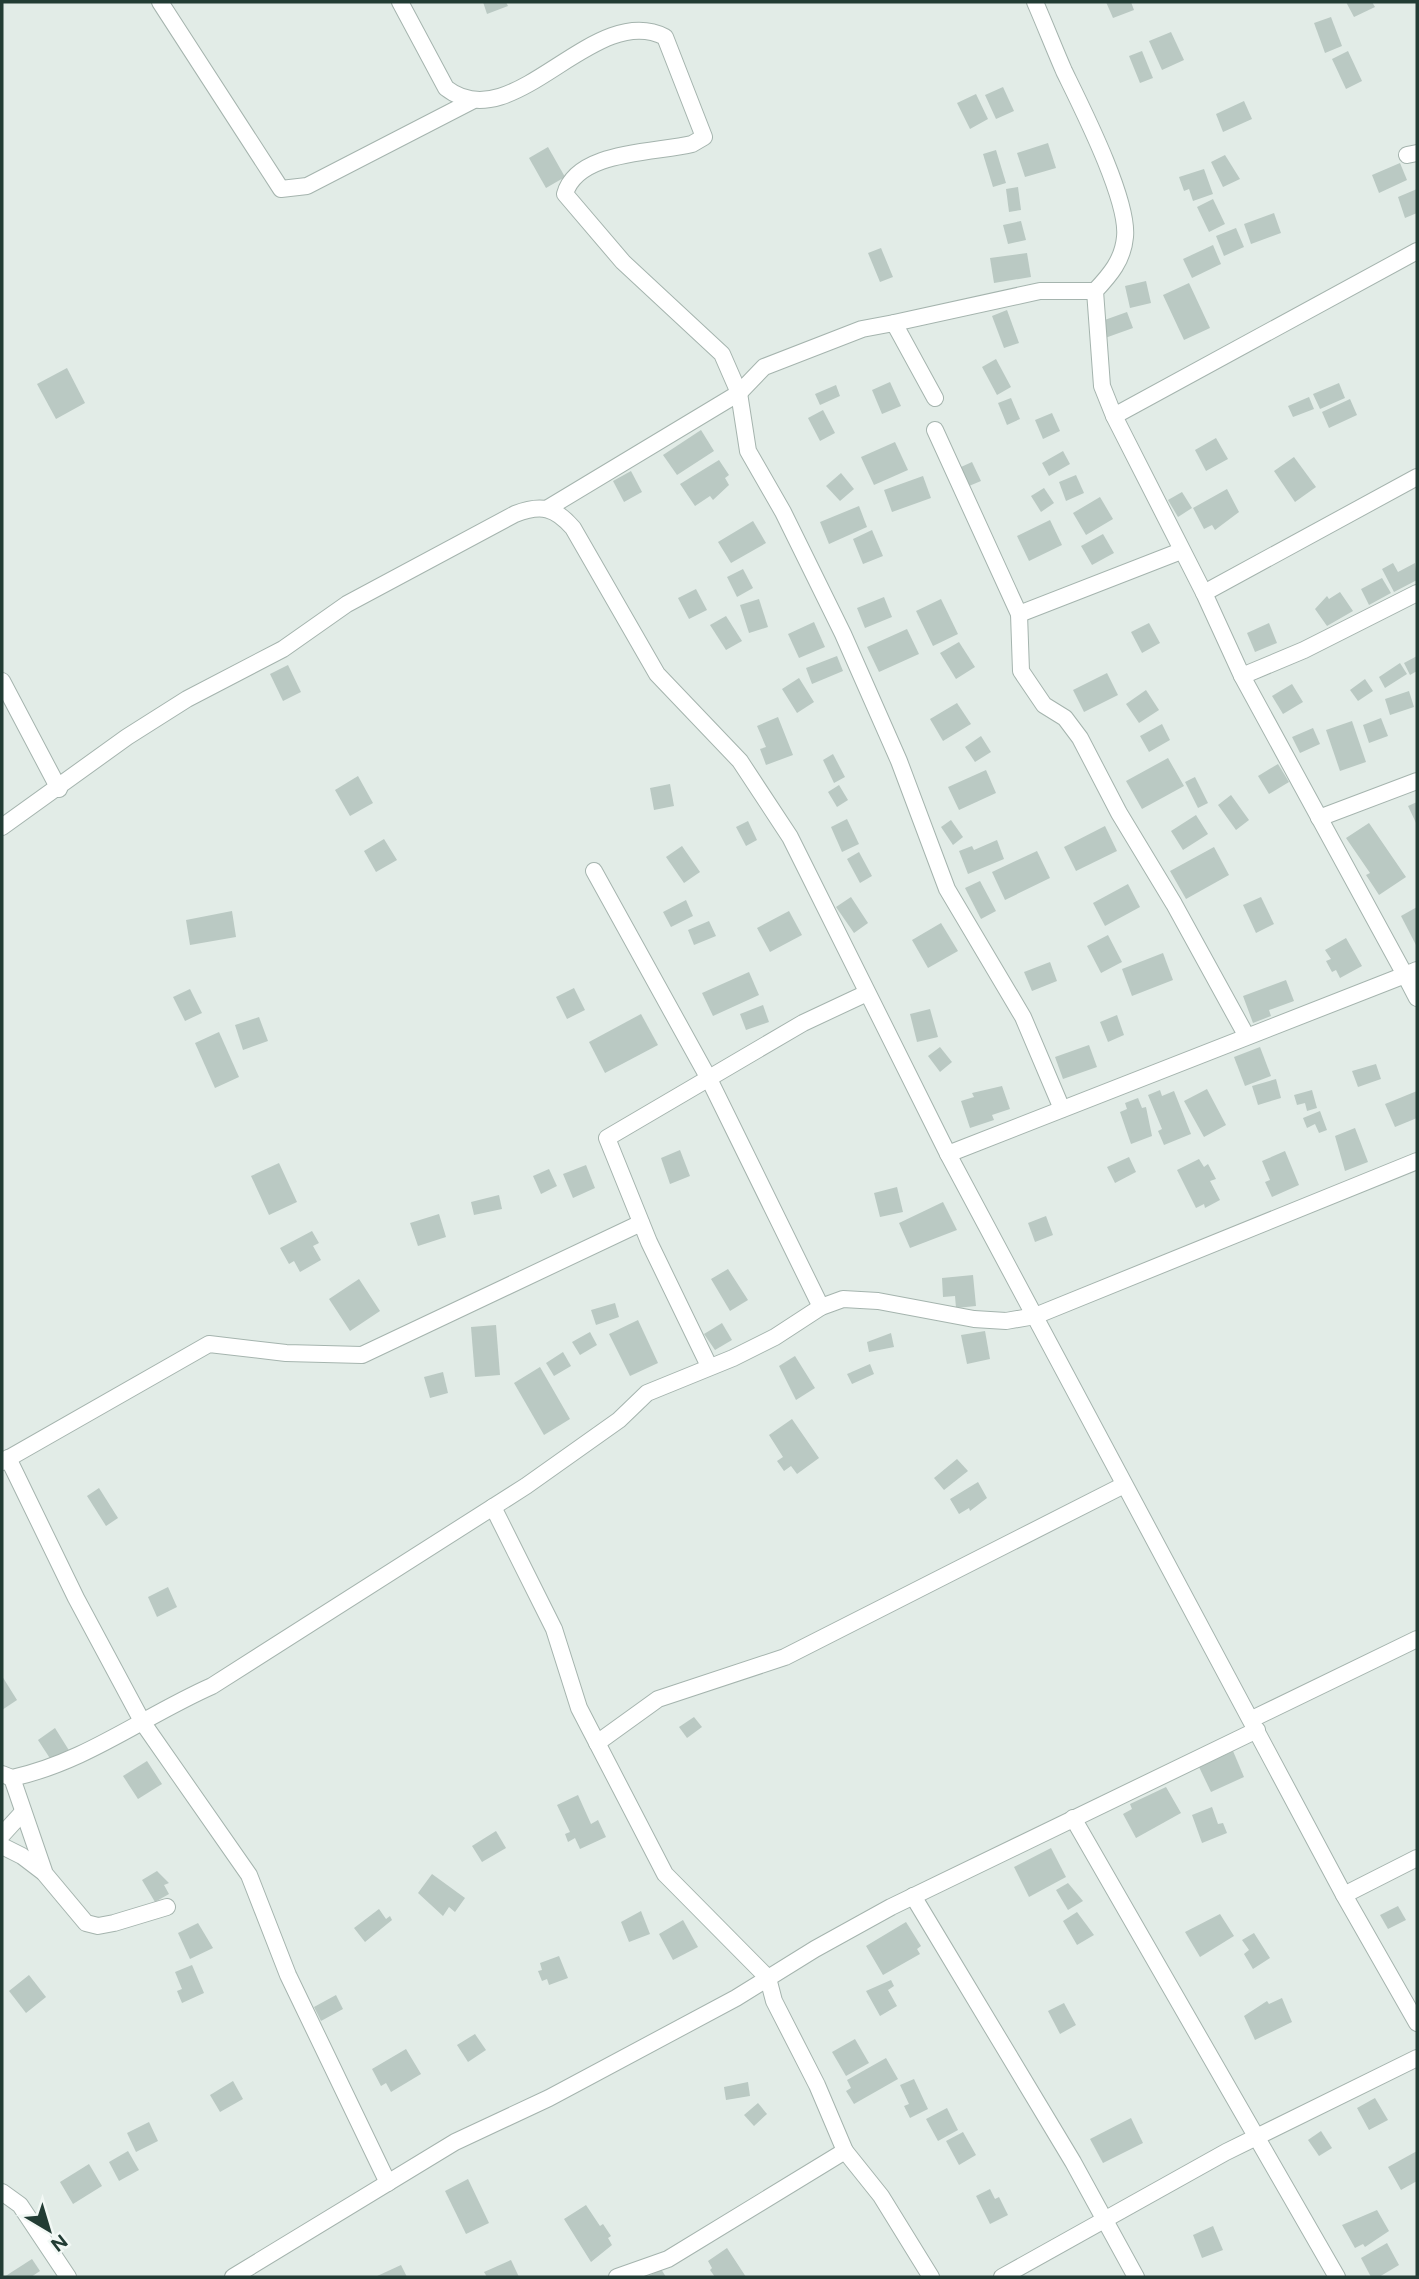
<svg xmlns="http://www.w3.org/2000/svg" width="1419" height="2279" font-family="Figtree,sans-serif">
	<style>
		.building { fill: #bac9c3 }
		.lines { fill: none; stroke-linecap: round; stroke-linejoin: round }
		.street-casing { stroke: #a5b4ae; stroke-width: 18 }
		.street { stroke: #fff; stroke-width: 16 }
	</style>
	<rect width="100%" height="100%" fill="#e2ece7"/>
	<g class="building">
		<polygon points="483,2 506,2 508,6 487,14"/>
		<polygon points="1106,2 1131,2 1134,10 1113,18"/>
		<polygon points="1346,2 1372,2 1375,7 1354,17"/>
		<polygon points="1331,17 1342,46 1325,53 1314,23"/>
		<polygon points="1171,32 1184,60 1162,70 1149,41"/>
		<polygon points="1142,51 1153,78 1140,83 1129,56"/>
		<polygon points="1348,51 1362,81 1346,89 1332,59"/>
		<polygon points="1003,87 1014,111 996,119 985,95"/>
		<polygon points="976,94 988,119 970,129 957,103"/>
		<polygon points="1244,101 1252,119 1223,132 1216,114"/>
		<polygon points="1048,143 1056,168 1025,177 1017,153"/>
		<polygon points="548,147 565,177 546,188 529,158"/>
		<polygon points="996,150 1006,183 993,187 983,154"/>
		<polygon points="1225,155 1240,179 1223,187 1211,162"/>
		<polygon points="1400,163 1407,180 1379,193 1372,175"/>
		<polygon points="1204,169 1213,194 1193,201 1189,189 1184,191 1179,177"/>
		<polygon points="1018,187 1021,210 1009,212 1006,189"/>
		<polygon points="1417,189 1417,213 1405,218 1398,197"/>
		<polygon points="1213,199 1225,224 1209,232 1197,207"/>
		<polygon points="1274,213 1281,233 1251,244 1244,224"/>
		<polygon points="1021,221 1026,240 1008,244 1003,225"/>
		<polygon points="1236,228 1244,247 1224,256 1216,236"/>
		<polygon points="1213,245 1221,264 1192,278 1183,259"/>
		<polygon points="881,248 893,277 880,282 868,253"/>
		<polygon points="1027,253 1031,277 994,283 990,258"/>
		<polygon points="1146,281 1151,303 1130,308 1125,286"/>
		<polygon points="1189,283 1210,328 1184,340 1163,295"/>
		<polygon points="1007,310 1019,343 1004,348 992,316"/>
		<polygon points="1127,312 1133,328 1105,338 1099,322"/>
		<polygon points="996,359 1011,387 997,395 982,367"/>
		<polygon points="67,368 85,403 56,419 37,384"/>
		<polygon points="890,382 901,406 882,414 872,390"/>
		<polygon points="1339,383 1345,398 1320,409 1313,394"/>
		<polygon points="836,385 840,396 820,405 815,394"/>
		<polygon points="1309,397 1314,409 1293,417 1288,406"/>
		<polygon points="1011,398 1020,419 1007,425 998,403"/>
		<polygon points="1350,399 1357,415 1329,428 1322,412"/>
		<polygon points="823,410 835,433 820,441 808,418"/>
		<polygon points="1052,413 1060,431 1043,439 1035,420"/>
		<polygon points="701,430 714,451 677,475 663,455"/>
		<polygon points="1216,438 1228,459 1206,471 1195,450"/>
		<polygon points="895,442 908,470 874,485 861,457"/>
		<polygon points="1063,451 1070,464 1049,476 1042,463"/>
		<polygon points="1294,457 1316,487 1295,502 1274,471"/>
		<polygon points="719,460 729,475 725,478 729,485 713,500 710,496 695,506 680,484"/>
		<polygon points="972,462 981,481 969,486 961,467"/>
		<polygon points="631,471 642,492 624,502 613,481"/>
		<polygon points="841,473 854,489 840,501 826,486"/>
		<polygon points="1076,475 1084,493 1066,501 1059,482"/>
		<polygon points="923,476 931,498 892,512 884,490"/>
		<polygon points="1044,488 1054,503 1041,512 1031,496"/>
		<polygon points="1227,489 1239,512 1215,530 1212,525 1204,529 1193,508"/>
		<polygon points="1182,492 1192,508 1178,517 1168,500"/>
		<polygon points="1100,497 1113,519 1086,535 1073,513"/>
		<polygon points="859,506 867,527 829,544 820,522"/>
		<polygon points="1050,520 1062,545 1029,561 1017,536"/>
		<polygon points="753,521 766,543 731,563 718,542"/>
		<polygon points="872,530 883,556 863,564 853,539"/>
		<polygon points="1103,534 1114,553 1092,565 1081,546"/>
		<polygon points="1393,563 1398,572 1415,563 1417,580 1394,592 1382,569"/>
		<polygon points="743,569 753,588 737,597 727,577"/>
		<polygon points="1382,578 1391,593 1369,605 1361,589"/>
		<polygon points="696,589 707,610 689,619 678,598"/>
		<polygon points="1340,592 1353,611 1327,626 1315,609 1327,596 1329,599"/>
		<polygon points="884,597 892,617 865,628 857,608"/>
		<polygon points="759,599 768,627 749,633 740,605"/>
		<polygon points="941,599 958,634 933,646 916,611"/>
		<polygon points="726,616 742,641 726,650 710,625"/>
		<polygon points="814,622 825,647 799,658 788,634"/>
		<polygon points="1149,623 1160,643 1142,653 1131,632"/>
		<polygon points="1269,623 1277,643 1255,652 1247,633"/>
		<polygon points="907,629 919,654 879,672 867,647"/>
		<polygon points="959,642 975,667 956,679 940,653"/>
		<polygon points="837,656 843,671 812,684 806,668"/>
		<polygon points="1417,656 1417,671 1410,675 1404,663"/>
		<polygon points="1400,663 1407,674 1385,688 1379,677"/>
		<polygon points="288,665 301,692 283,701 270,674"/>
		<polygon points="1107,673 1118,695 1084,712 1073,690"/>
		<polygon points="799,678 814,702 797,713 782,689"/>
		<polygon points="1365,679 1373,691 1358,701 1350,690"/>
		<polygon points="1292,684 1303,702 1283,714 1272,696"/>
		<polygon points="1146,690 1159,710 1139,723 1126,704"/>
		<polygon points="1409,691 1414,707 1390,715 1385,699"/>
		<polygon points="957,703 971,724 943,741 930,719"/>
		<polygon points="778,717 793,755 766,765 760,749 766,747 757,726"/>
		<polygon points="1381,718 1388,736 1369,743 1363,725"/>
		<polygon points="1352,721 1366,762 1340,771 1326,730"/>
		<polygon points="1162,724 1170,740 1149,752 1140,736"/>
		<polygon points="1313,728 1320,744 1300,753 1292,737"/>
		<polygon points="981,736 991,752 975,762 965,747"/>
		<polygon points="833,754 845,777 834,783 823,760"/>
		<polygon points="1168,758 1184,786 1142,809 1126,781"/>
		<polygon points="1278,764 1289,782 1269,794 1258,776"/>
		<polygon points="986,770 996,793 959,810 948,787"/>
		<polygon points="358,776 373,803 350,816 335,790"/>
		<polygon points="1195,777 1208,803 1198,808 1185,782"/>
		<polygon points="670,784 674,806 654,810 650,788"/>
		<polygon points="839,785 848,800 837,807 828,792"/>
		<polygon points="1231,795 1249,820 1236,830 1218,805"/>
		<polygon points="1417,802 1417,825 1408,806"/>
		<polygon points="1196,815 1208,834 1183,850 1171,831"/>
		<polygon points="847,819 859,844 842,852 831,827"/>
		<polygon points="951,820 963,837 953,845 941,827"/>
		<polygon points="748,821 757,840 746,846 736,827"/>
		<polygon points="1369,823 1406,877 1379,895 1366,875 1370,873 1346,838"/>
		<polygon points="1105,826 1117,851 1076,871 1064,847"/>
		<polygon points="384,839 397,860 376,872 364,851"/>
		<polygon points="997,840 1004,859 968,874 959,851 972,846 974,850"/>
		<polygon points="682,846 700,872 684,883 666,857"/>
		<polygon points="1214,847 1229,875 1186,899 1170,871"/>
		<polygon points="1037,851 1050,878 1005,900 992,872"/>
		<polygon points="859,852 872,876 860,883 847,859"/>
		<polygon points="980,881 996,911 981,919 965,888"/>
		<polygon points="1128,884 1140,907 1105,926 1093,903"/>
		<polygon points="851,897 868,923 854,933 836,907"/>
		<polygon points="1261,897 1274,924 1256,933 1243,905"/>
		<polygon points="686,900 693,916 671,927 663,912"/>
		<polygon points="1417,907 1417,947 1401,916"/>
		<polygon points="232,911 236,937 190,945 186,920"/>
		<polygon points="789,911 802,935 770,952 757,928"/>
		<polygon points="709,921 716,936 694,945 688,930"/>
		<polygon points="941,923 958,951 928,968 912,940"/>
		<polygon points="1108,935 1122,962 1101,973 1087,946"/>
		<polygon points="1346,938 1362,966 1340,978 1336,970 1332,972 1326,961 1331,959 1325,950"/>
		<polygon points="1163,953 1173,980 1132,996 1122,969"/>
		<polygon points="1050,962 1057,981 1032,991 1024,972"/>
		<polygon points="749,972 759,995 713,1016 702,993"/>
		<polygon points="1286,980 1294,1001 1269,1010 1271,1016 1253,1023 1243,996"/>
		<polygon points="574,988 585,1010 567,1019 556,997"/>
		<polygon points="190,989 202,1013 185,1021 173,997"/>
		<polygon points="763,1005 769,1022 746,1030 740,1014"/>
		<polygon points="930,1009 938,1037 917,1042 910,1014"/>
		<polygon points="641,1014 658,1045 605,1073 589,1042"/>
		<polygon points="1117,1015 1124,1035 1108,1042 1100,1022"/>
		<polygon points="259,1017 268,1041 243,1050 235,1025"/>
		<polygon points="219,1032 239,1077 215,1088 195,1043"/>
		<polygon points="1089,1045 1097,1067 1063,1079 1055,1057"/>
		<polygon points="940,1047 952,1062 940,1072 928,1056"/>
		<polygon points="1260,1047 1271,1076 1245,1086 1234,1057"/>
		<polygon points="1376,1064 1381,1079 1358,1087 1352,1071"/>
		<polygon points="1276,1079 1281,1098 1258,1105 1252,1086"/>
		<polygon points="1002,1086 1010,1109 992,1115 994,1120 970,1128 961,1101 974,1097 972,1093"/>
		<polygon points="1207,1089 1226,1125 1204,1137 1184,1101"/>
		<polygon points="1160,1090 1162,1096 1174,1091 1191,1134 1164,1145 1158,1131 1162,1129 1148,1095"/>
		<polygon points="1312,1090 1317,1108 1307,1111 1305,1103 1297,1105 1294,1095"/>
		<polygon points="1417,1091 1417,1118 1395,1127 1385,1104"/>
		<polygon points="1138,1098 1142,1108 1146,1107 1152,1136 1131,1144 1120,1112 1127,1109 1125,1103"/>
		<polygon points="1320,1111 1327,1130 1319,1133 1315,1124 1307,1128 1303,1118"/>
		<polygon points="1355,1128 1368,1162 1345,1171 1335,1136"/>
		<polygon points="680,1150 690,1176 670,1184 661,1158"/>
		<polygon points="1285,1151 1299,1185 1272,1197 1265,1182 1270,1180 1262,1161"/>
		<polygon points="1129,1157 1136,1172 1115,1183 1107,1167"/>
		<polygon points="1199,1159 1204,1167 1208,1164 1216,1179 1210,1181 1220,1200 1205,1208 1204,1204 1196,1208 1177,1170"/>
		<polygon points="279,1163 297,1202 269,1215 251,1176"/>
		<polygon points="586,1165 595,1188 573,1198 563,1174"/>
		<polygon points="549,1169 557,1186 541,1194 533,1176"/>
		<polygon points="897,1187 903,1212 880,1217 874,1193"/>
		<polygon points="499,1195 502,1209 474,1215 471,1202"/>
		<polygon points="943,1202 957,1230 910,1248 899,1223"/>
		<polygon points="439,1214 446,1237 418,1246 410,1223"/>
		<polygon points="1046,1216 1053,1235 1035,1242 1028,1223"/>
		<polygon points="312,1231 319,1243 313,1246 321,1260 300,1272 294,1261 289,1264 280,1248"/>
		<polygon points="728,1269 748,1300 730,1311 711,1279"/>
		<polygon points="973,1275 976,1306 956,1308 955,1296 943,1297 942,1278"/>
		<polygon points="359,1279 380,1311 350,1331 329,1299"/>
		<polygon points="615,1303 619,1317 596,1325 591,1310"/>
		<polygon points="638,1320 658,1363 630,1376 609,1334"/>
		<polygon points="722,1323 732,1340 715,1350 704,1334"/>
		<polygon points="496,1325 500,1375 475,1377 471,1327"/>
		<polygon points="985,1331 990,1359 967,1364 961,1335"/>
		<polygon points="590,1332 597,1345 580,1355 572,1342"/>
		<polygon points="891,1333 894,1347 869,1352 867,1342"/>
		<polygon points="563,1352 571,1366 554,1376 546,1363"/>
		<polygon points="795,1356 815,1388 796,1400 779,1366"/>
		<polygon points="870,1364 874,1374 852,1384 847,1374"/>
		<polygon points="540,1367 570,1419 544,1435 514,1383"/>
		<polygon points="443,1372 448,1393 430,1398 424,1377"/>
		<polygon points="792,1419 819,1458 797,1474 791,1466 784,1471 777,1461 783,1457 769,1435"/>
		<polygon points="957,1459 968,1471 944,1490 934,1478"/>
		<polygon points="978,1482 987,1498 970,1511 969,1508 959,1514 950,1499"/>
		<polygon points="99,1488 118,1518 106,1526 87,1496"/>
		<polygon points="168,1587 177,1607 157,1617 148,1597"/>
		<polygon points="2,1676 17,1700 2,1710"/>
		<polygon points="694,1717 702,1727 687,1738 679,1727"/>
		<polygon points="55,1728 70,1752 53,1763 38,1740"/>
		<polygon points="1233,1751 1244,1777 1211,1792 1199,1767"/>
		<polygon points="147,1761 162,1784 138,1799 123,1776"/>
		<polygon points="1166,1787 1181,1813 1136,1838 1123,1814 1132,1809 1130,1804"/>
		<polygon points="578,1795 591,1824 598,1820 606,1837 580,1849 575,1838 568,1842 565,1834 570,1832 557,1805"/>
		<polygon points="1212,1807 1218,1824 1223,1823 1227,1833 1202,1843 1192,1815"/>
		<polygon points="496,1831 506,1848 482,1862 472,1846"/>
		<polygon points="1051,1848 1066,1877 1029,1897 1014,1867"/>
		<polygon points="157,1871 169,1883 164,1885 169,1894 155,1902 142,1880"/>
		<polygon points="432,1874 465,1898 455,1912 449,1907 443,1916 418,1893"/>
		<polygon points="1068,1883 1083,1901 1068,1910 1056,1890"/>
		<polygon points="1398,1906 1406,1920 1388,1929 1380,1915"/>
		<polygon points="379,1909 386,1919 390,1916 392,1920 365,1942 354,1928"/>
		<polygon points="641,1911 650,1934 629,1942 621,1922"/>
		<polygon points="1077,1912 1094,1935 1077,1945 1063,1921"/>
		<polygon points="1220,1914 1234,1936 1200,1957 1185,1932"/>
		<polygon points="683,1920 698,1947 673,1960 659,1934"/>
		<polygon points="906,1922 921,1946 917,1949 920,1954 883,1975 866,1946"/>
		<polygon points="198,1923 213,1948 190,1959 178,1933"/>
		<polygon points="1254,1933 1270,1958 1253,1969 1244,1954 1249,1950 1242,1940"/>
		<polygon points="559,1956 568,1978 549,1985 547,1979 542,1981 538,1971 542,1970 540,1963"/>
		<polygon points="192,1965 204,1993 182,2003 177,1991 182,1989 175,1972"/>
		<polygon points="29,1975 46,1997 26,2013 9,1991"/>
		<polygon points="891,1980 894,1986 888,1990 897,2006 880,2016 866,1991"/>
		<polygon points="336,1995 343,2009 321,2021 314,2007"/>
		<polygon points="1282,1998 1292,2022 1255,2040 1244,2016 1267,2001 1269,2004"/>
		<polygon points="1064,2003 1076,2025 1060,2034 1048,2011"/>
		<polygon points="475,2034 486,2050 468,2062 457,2045"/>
		<polygon points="855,2039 869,2063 846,2076 832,2052"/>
		<polygon points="406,2049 421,2074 391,2092 386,2083 381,2086 372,2069"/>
		<polygon points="886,2058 898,2079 854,2104 846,2091 851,2088 847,2080"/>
		<polygon points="914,2079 928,2109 910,2118 904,2106 909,2104 900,2085"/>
		<polygon points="233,2081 243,2099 220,2112 210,2095"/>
		<polygon points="748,2082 750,2096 726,2100 724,2087"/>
		<polygon points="1375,2098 1388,2120 1369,2130 1357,2108"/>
		<polygon points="758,2103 767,2114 754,2126 744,2115"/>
		<polygon points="947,2108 958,2130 938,2141 926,2119"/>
		<polygon points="1131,2118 1143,2143 1103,2163 1090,2139"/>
		<polygon points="149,2122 158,2141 136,2152 127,2133"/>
		<polygon points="1321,2131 1332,2148 1319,2156 1308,2140"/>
		<polygon points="963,2132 976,2155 959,2165 946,2141"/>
		<polygon points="128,2151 139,2170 119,2181 109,2162"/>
		<polygon points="1417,2151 1417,2181 1401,2190 1388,2167"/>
		<polygon points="89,2164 102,2186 73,2204 60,2182"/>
		<polygon points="468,2179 489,2223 466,2234 445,2191"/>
		<polygon points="990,2189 995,2199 999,2197 1008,2215 990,2224 976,2196"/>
		<polygon points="586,2205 600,2226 603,2224 611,2236 608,2238 612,2245 591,2262 564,2219"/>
		<polygon points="1377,2210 1389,2231 1365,2247 1363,2244 1355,2248 1342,2225"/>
		<polygon points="1213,2226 1223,2250 1202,2258 1193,2235"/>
		<polygon points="1387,2243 1399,2265 1379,2277 1371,2277 1361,2258"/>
		<polygon points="727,2248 746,2277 715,2277 710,2270 712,2268 708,2261"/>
		<polygon points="32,2259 40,2271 31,2277 4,2277"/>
		<polygon points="511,2260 519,2277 487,2277 484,2272"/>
		<polygon points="401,2265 407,2277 375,2277"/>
		<polygon points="661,2269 666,2277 647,2277"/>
	</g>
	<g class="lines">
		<defs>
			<g id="street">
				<polyline points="160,2 281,189 307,186 472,101"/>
				<path d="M400 2 446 88C513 141 593 0 665 37L704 137 692 144C656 153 577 150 565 194L623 262 722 354 739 393 748 451 783 512 843 634 899 761 947 889 1023 1017 1062 1109"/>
				<path d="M1035 2C1045 25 1054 48 1064 71 1081 106 1129 200 1125 237 1123 260 1110 275 1095 291L1102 386 1114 416 1204 593"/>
				<polyline points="1407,155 1417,153"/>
				<polyline points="894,323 1040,291 1095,291"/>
				<polyline points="1114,416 1417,251"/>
				<polyline points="935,430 1019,614 1021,671 1044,705 1065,718 1080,738 1119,813 1174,904 1246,1035"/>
				<polyline points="548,508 739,393 764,367 862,329 894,323 935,398"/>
				<polyline points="1019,614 1181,551"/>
				<polyline points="1242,676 1304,650 1417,593"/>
				<polyline points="2,681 59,789"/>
				<polyline points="1319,818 1417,781"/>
				<path d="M2 827 127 737 187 699 283 649 347 604 515 514C541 504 555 507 573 528L657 674 740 761 790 837 948 1154 1344 1895 1417 2023"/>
				<polyline points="594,871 709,1079 821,1307"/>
				<polyline points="1417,970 1405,975 1417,998"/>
				<polyline points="948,1154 1405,975 1242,676 1204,593 1417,477"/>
				<polyline points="709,1366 649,1242 607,1138 803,1023 867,993"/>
				<polyline points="8,1458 76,1598 143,1723 249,1875 288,1975 388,2183"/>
				<polyline points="2,1462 209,1344 286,1353 362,1355 641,1223"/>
				<polyline points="493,1507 554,1629 579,1708 665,1874 768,1978 774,2001 817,2085 845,2151 881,2196 931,2277"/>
				<polyline points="1252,1719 1417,1639"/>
				<polyline points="597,1743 658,1699 785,1657 1124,1485"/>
				<path d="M2 1774 12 1778C86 1762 144 1716 212 1686L526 1486 619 1420 647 1393 733 1358 775 1337 821 1307 843 1299 878 1301 974 1319 1006 1321 1035 1316 1417 1161"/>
				<polyline points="12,1778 45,1874 86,1923 98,1926 114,1923 167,1907"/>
				<polyline points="1073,1818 1337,2277"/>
				<polyline points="2,1835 23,1812"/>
				<polyline points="2,1846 22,1856 43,1872"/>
				<polyline points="1344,1895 1417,1858"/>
				<polyline points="913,1896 1073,2162 1136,2277"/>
				<polyline points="2,2192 20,2205 68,2277"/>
				<polyline points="233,2277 455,2142 549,2098 736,1998 815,1949 891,1907 1257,1730"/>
				<polyline points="617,2277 668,2259 845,2151"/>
				<polyline points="1002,2277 1226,2152 1417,2058"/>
			</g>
		</defs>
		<use href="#street" class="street-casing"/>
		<use href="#street" class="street"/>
	</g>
	<rect width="1419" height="2279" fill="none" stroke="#223c34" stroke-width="7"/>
	<g transform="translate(49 2230) rotate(142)" stroke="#f2f8f5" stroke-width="5" paint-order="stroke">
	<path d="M0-5L12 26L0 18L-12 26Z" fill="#223c34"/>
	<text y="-10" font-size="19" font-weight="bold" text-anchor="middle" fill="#223c34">N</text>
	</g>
</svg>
